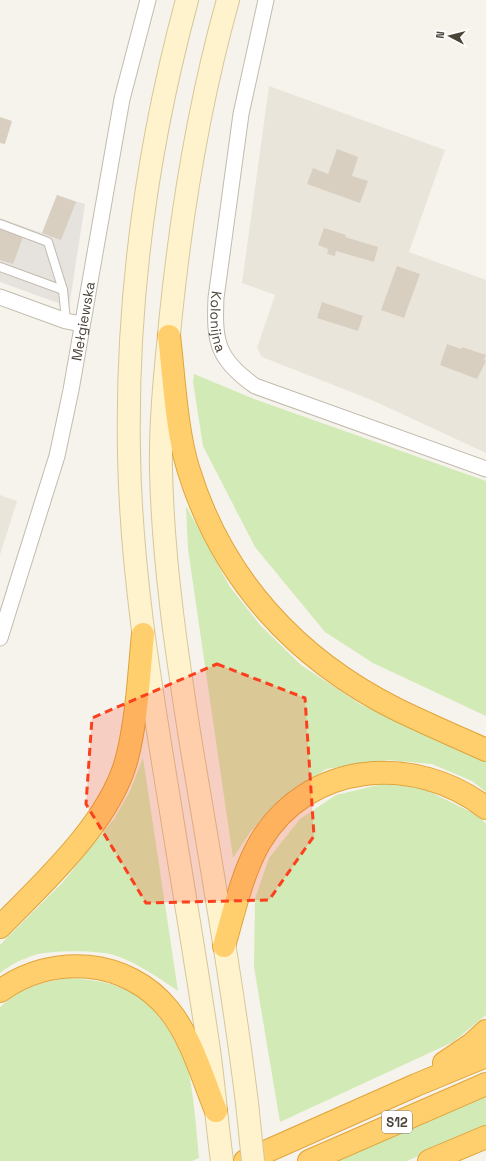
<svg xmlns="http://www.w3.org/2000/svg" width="486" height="1161" font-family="'Space Grotesk',sans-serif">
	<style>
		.residential { fill: #eae5da }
		.industrial { fill: #e6e2dd }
		.green { fill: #d2eab5 }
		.building { fill: #d8cfc1 }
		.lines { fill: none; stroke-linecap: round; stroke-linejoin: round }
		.lane-casing { stroke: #c2bbae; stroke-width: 10 }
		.street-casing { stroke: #c2bbae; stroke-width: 17 }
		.secondary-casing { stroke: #d6c79b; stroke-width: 24 }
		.highway-casing { stroke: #e0a43c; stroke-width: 24 }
		.lane { stroke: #fff; stroke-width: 8 }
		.street { stroke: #fff; stroke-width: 15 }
		.secondary { stroke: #fff3cd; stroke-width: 22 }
		.highway { stroke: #ffcf6e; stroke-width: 22 }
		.secondary-bridge-casing { stroke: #d6c79b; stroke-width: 24; stroke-linecap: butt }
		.secondary-bridge { stroke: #fff3cd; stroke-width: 22 }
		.marked { fill: #fc3f1d; fill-opacity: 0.2; stroke: #fc3f1d; stroke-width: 3; stroke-dasharray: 8 5; stroke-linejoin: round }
		.labels { text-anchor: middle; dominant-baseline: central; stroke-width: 3; stroke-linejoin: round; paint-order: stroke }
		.shield { fill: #fff; stroke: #817c74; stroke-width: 1 }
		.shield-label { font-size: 13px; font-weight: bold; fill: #4b4439 }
		.street-label { font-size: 14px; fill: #4b4439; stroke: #fff }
	</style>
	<rect width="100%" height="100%" fill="#f6f3ec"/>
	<g class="residential">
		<polygon points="269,86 445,150 409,252 486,280 486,453 374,401 262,357 257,348 275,295 242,283"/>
		<polygon points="0,495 17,501 0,555"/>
	</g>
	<polygon class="industrial" points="57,195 85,204 69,307 0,282 0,218 42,233"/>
	<g class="green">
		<polygon points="194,374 254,399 486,481 486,716 373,663 325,632 255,547 203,446 193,382"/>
		<polygon points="186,506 230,587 261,626 301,665 360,704 486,760 486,792 472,781 432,764 387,760 326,769 276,803 251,831 233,858 188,549"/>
		<path d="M143 758 178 991C159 978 139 964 117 956 101 950 52 950 35 955 22 959 10 965 0 973V945L63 882 114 819 130 791Z"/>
		<polygon points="383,784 422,788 479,816 486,824 486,1015 453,1042 280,1122 254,967 255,899 269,858 300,819 336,795"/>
		<path d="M68 978C120 981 149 993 174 1040 178 1048 185 1056 187 1064 194 1095 196 1127 199 1158L192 1161H0V1007C25 986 37 984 68 978Z"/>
		<polygon points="486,1095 486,1127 407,1161 331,1161"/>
	</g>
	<g class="building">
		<polygon points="0,117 12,121 5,144 0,143"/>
		<polygon points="337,149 358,157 352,176 368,181 360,203 307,184 313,168 328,174"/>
		<polygon points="57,195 76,202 61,240 42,233"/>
		<polygon points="324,228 346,235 345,237 378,247 374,262 336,251 335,256 327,254 328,249 318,245"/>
		<polygon points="0,229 23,237 13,264 0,260"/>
		<polygon points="397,266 420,274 404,318 381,310"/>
		<polygon points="322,302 363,316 358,331 317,318"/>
		<polygon points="447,344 461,349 462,347 486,355 484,360 486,361 477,379 440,365"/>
	</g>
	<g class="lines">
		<defs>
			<g id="lane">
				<polyline points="0,224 48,242 63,290 66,321"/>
				<polyline points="0,267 63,290"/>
			</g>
			<g id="street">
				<path id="s1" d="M266 0 241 114 216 298C214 342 217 359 255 386L486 469"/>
				<polyline points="0,297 66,321 81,324"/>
				<path id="s2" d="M0 638 57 456 71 390 122 99 148 0"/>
			</g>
			<g id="secondary">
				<path d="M187 0C147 148 126 300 129 454 131 573 151 689 170 805 183 887 197 968 209 1050 214 1087 217 1124 222 1161"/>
				<path d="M228 0C199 103 182 208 171 314 166 366 160 418 161 470 163 560 176 649 190 738 210 859 232 981 247 1103"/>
			</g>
			<g id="highway">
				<path d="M169 336C174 377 176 428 188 468 221 577 295 659 398 710 427 724 457 737 486 750"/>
				<path d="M0 927C45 881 111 821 127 758 137 718 139 675 143 634"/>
				<path d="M224 946C234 912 242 873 260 842 308 761 415 753 486 808"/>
				<path d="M0 991C52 953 127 958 169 1010 191 1037 203 1079 216 1111"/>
				<polyline points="444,1063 472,1044 486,1031"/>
				<polyline points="245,1161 416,1085 486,1056"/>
				<polyline points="309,1161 486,1084"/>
				<polyline points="429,1161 486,1137"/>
			</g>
		</defs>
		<use href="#lane" class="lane-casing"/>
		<use href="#street" class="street-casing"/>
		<use href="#secondary" class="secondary-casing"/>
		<use href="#highway" class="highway-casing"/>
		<use href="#lane" class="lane"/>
		<use href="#street" class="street"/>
		<use href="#secondary" class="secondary"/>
		<use href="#highway" class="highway"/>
		<defs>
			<polyline id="secondary-bridge" points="247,1103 253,1161"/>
		</defs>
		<use href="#secondary-bridge" class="secondary-bridge-casing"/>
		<use href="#secondary-bridge" class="secondary-bridge"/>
	</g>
	<path class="marked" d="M217 664 305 698 314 836 269 900 146 903 86 804 92 718Z"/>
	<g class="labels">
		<rect class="shield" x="382" y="1111" width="30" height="22" rx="3"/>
		<g class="shield-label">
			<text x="397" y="1122">S12</text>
		</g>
		<g class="street-label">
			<text stroke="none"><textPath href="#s1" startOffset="326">Kolonijna</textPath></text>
			<text stroke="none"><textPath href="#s2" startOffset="328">Mełgiewska</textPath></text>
		</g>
	</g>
	<g transform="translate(450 36) rotate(277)" stroke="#ffffff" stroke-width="3" paint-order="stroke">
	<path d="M0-3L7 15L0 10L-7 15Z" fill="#4b4439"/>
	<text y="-6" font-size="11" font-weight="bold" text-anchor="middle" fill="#4b4439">N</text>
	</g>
</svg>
